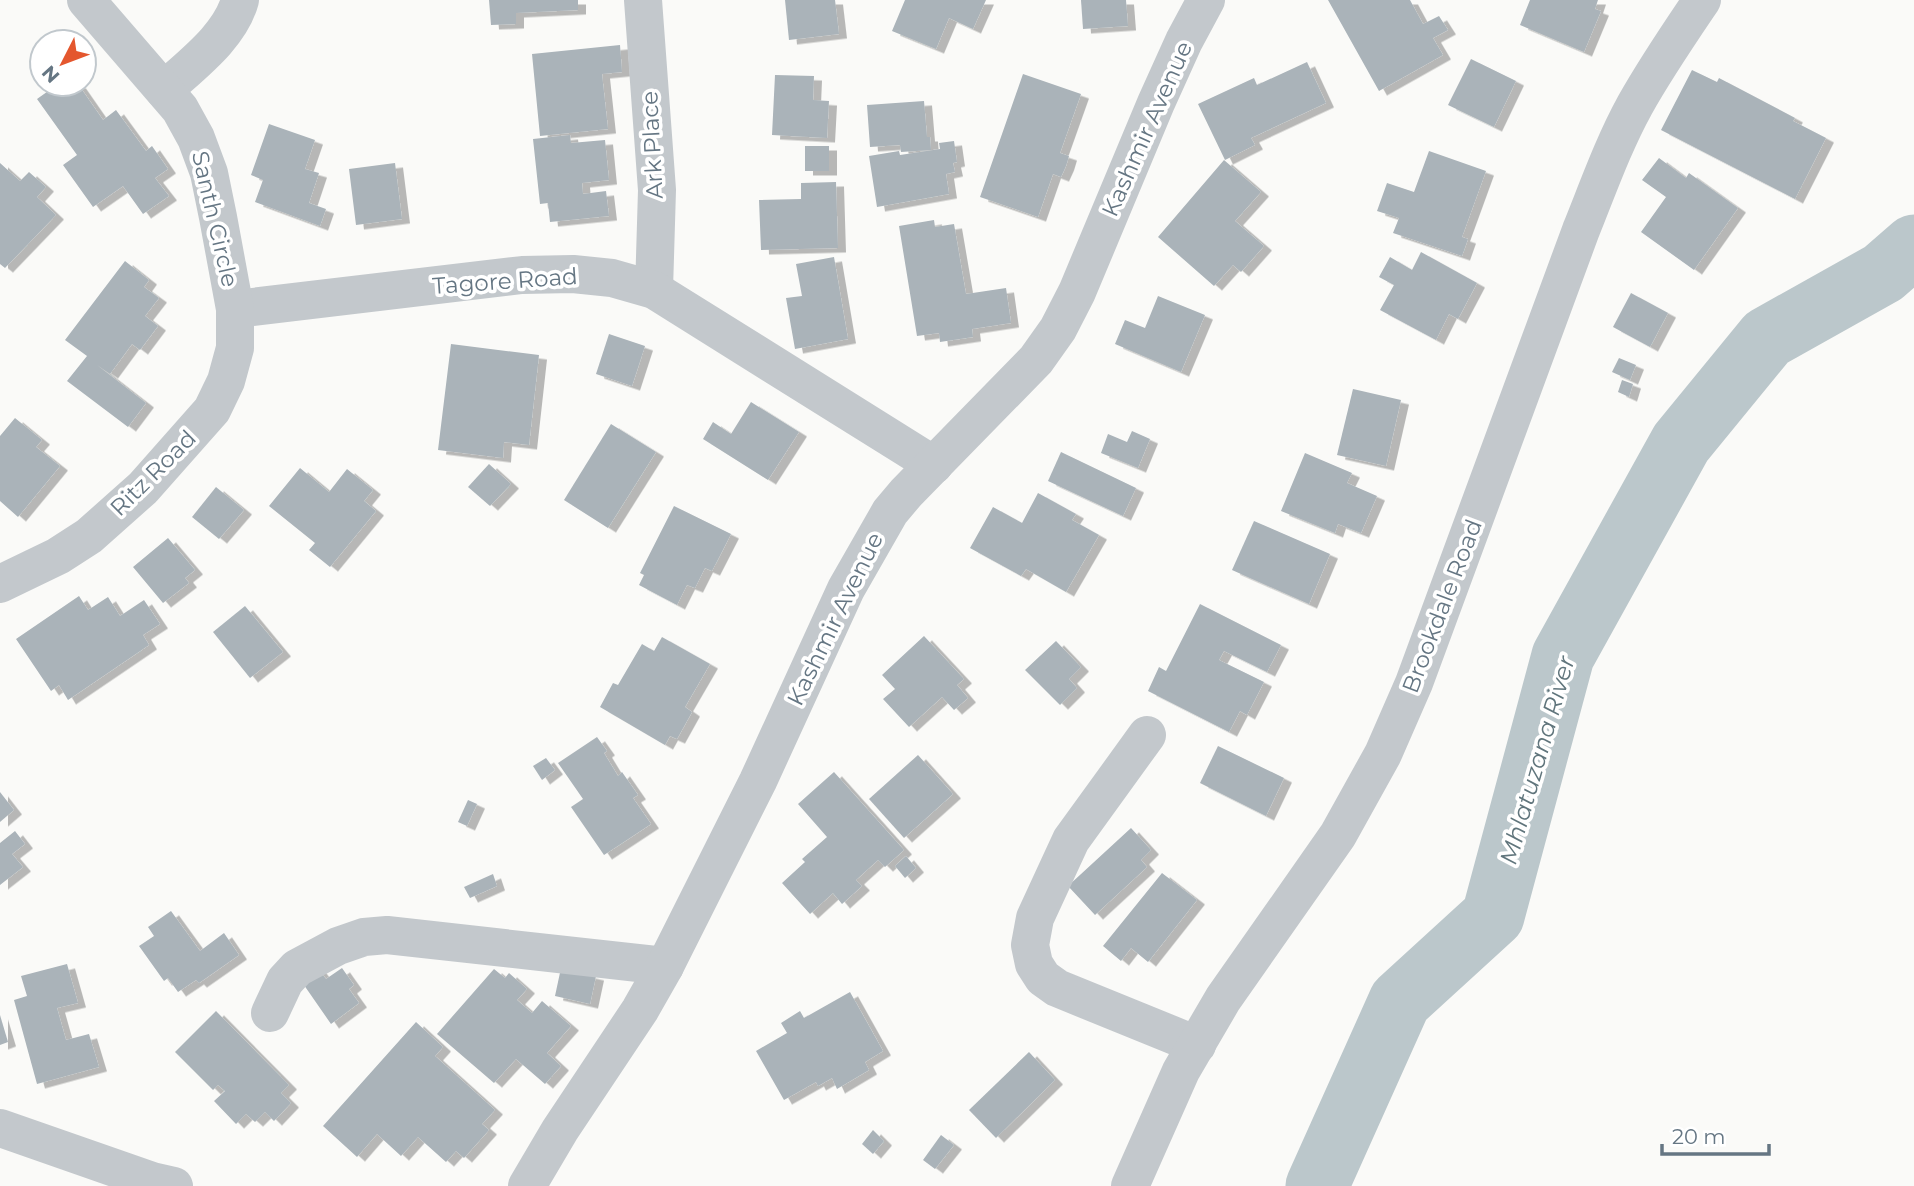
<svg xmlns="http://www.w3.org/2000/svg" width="1914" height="1186" font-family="Montserrat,sans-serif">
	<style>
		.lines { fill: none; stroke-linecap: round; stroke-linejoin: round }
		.river { stroke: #bbc7cb; stroke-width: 63 }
		.building { fill: #aab3b9; filter: url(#shadow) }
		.minor { stroke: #c3c8cc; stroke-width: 38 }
		.labels { text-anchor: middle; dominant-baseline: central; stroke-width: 7; stroke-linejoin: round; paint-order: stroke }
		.street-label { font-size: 23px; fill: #657683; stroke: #fff }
		.water-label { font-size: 24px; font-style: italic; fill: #60757c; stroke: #fff }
	</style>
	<defs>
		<filter id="shadow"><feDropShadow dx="8" dy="4.5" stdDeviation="0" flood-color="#0004"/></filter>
	</defs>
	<rect width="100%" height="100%" fill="#fafaf8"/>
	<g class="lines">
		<polyline class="river" points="1317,1186 1400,1001 1493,916 1563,656 1681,443 1767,338 1883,273 1914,246"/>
	</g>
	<g class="building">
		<polygon points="489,0 578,0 578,10 516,13 516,24 491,25"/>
		<polygon points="785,0 835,0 839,34 789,40"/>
		<polygon points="905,0 986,0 973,29 949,18 936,49 892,31"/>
		<polygon points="1081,0 1126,0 1128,26 1083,29"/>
		<polygon points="1328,0 1410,0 1423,24 1439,16 1448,30 1433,38 1443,55 1379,91"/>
		<polygon points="1530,0 1598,0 1595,9 1601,11 1584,52 1520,25"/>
		<polygon points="620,45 622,72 602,74 608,129 540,136 532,54"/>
		<polygon points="1471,59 1516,81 1494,127 1448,105"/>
		<polygon points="1307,62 1326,103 1251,138 1255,145 1225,160 1198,104 1254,78 1257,85"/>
		<polygon points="1692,70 1717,82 1719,78 1795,118 1793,121 1826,138 1795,199 1661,130"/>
		<polygon points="1023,74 1081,94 1060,153 1069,156 1066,166 1061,177 1053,174 1038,217 980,197"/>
		<polygon points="775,75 814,76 813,100 829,101 827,138 772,135"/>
		<polygon points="58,84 78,84 103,120 116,110 146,151 152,146 168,169 155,178 169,196 143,214 123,186 93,207 63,165 77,155 37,99"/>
		<polygon points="924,101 927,137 930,137 931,150 901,152 900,145 870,147 867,105"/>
		<polygon points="269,124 315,140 305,169 319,173 309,203 326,209 320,226 255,202 263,180 251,175"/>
		<polygon points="570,135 571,143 605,140 609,180 582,183 583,194 606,191 609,216 550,222 548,203 540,204 533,139"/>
		<polygon points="954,141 957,162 953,163 955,172 946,174 949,194 877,207 869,156 899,151 900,155 940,149 939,143"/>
		<rect x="805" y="146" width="24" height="25"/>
		<polygon points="1429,151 1486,171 1462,237 1468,239 1462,256 1393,233 1399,218 1377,211 1387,183 1414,192"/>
		<polygon points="1659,158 1686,178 1689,173 1738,208 1694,270 1641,232 1666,197 1642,180"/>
		<polygon points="1224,160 1261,192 1235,221 1264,246 1241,272 1233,265 1214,286 1158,237"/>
		<polygon points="0,163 20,181 29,172 46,187 37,197 56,215 5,268 0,264"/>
		<polygon points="395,163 402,219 356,225 349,169"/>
		<polygon points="836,182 838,248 761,250 759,200 801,199 801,183"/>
		<polygon points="934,220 935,227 954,224 966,294 1006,288 1011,323 972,329 973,337 940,342 939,333 917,336 899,226"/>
		<polygon points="1421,252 1477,283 1458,319 1449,314 1436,340 1380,310 1394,285 1379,277 1390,257 1412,270"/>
		<polygon points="834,257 848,339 795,349 786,298 802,296 796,264"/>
		<polygon points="125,261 149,280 144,287 159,298 145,316 158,326 140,350 132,344 110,374 97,365 146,403 128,427 67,381 87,356 65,340"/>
		<polygon points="1631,293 1668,313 1650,347 1613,327"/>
		<polygon points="1158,296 1205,315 1181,372 1115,344 1125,320 1145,328"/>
		<polygon points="609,334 645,346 632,386 596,374"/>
		<polygon points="451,344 539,355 529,445 504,442 503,458 438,450"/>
		<polygon points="1619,358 1636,365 1630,380 1612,372"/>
		<polygon points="1622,380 1633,384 1629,397 1618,392"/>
		<polygon points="1353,389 1401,400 1386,466 1337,455"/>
		<polygon points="751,402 799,432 768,480 703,439 713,422 731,434"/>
		<polygon points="15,418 42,440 36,447 60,466 18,517 0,501 0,436"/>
		<polygon points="611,424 656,452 608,528 564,500"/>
		<polygon points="1132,431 1150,439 1138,468 1101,453 1108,434 1127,442"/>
		<polygon points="1061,452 1136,488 1123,516 1048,481"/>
		<polygon points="1305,453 1352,473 1347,483 1377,496 1361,533 1338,524 1335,533 1281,511"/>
		<polygon points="489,464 511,484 490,506 468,487"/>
		<polygon points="300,468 329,492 347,469 373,490 364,501 376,511 330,567 309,550 315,543 269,506"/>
		<polygon points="216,487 244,510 219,539 192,517"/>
		<polygon points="1038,493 1076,514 1072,520 1099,535 1066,592 1026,569 1021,576 970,548 993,507 1022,523"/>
		<polygon points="674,506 731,534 712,571 705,568 695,588 687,585 677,605 639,585 644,575 640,573"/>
		<polygon points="1254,521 1330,554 1309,604 1232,570"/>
		<polygon points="168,538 195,570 185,578 189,583 163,603 133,567"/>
		<polygon points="79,596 88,610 108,597 120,616 144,600 160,624 143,635 149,645 68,700 59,685 51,691 16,639"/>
		<polygon points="1200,604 1281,645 1267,672 1224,651 1219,660 1264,682 1247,715 1240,711 1229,732 1148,691 1159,667 1166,671"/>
		<polygon points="245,606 283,652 250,678 213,632"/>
		<polygon points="924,636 964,679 957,685 968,698 954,710 942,697 909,727 883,699 895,689 882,675"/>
		<polygon points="662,637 710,664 685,707 692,712 677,739 670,736 665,745 600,707 613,683 618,685 642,644 654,651"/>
		<polygon points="1056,641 1081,667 1069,679 1077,688 1060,705 1025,670"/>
		<polygon points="597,737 607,751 604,753 618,776 622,772 638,795 633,798 651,824 604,855 571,807 583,799 558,763"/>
		<polygon points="1218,746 1284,778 1266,816 1200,783"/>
		<polygon points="918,755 953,794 904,838 869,799"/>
		<polygon points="546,758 555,770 542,780 533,766"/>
		<polygon points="834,772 904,850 885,867 878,860 856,880 862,886 842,904 833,893 810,914 782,883 805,862 802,859 827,837 798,804"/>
		<polygon points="0,792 14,810 0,822"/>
		<polygon points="468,800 477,804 467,826 458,822"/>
		<polygon points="1131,828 1151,850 1141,860 1147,867 1095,915 1068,886"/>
		<polygon points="15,831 25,844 12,854 23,867 0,885 0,843"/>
		<polygon points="906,856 916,868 905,878 895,866"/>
		<polygon points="1162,873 1197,900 1148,962 1131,948 1121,961 1103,946"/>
		<polygon points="493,874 497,886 470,898 464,887"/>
		<polygon points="171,911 200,951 224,933 239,955 199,983 196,980 178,992 168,978 164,981 139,946 154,936 148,927"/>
		<polygon points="314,963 326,979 342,968 354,985 349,989 359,1003 331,1024 297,975"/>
		<polygon points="67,964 78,1003 57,1008 66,1040 89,1034 99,1067 37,1084 14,1000 27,996 21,976"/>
		<polygon points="561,968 596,976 590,1004 555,996"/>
		<polygon points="494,969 505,978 509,973 527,989 517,1000 532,1013 542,1001 571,1026 547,1053 561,1066 545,1084 516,1059 494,1083 437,1034"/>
		<polygon points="850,992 883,1051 865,1062 869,1070 837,1089 832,1078 818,1086 816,1082 784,1100 756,1051 787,1033 781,1023 800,1011 804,1018"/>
		<polygon points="216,1011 289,1085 281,1093 291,1103 274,1121 265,1112 255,1122 246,1114 236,1124 214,1101 225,1091 218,1085 213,1090 175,1052"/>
		<polygon points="0,1015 8,1042 0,1045"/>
		<polygon points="416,1022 443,1047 435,1056 495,1110 482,1124 489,1130 464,1158 456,1151 446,1162 418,1137 401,1156 377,1134 357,1157 323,1126"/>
		<polygon points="1029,1052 1055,1080 996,1138 969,1110"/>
		<polygon points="873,1130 884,1141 873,1154 862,1144"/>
		<polygon points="941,1135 954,1145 935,1169 923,1160"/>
	</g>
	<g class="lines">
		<g class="minor">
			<polyline points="643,0 657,190 654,290"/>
			<path d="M164 90C191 65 230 37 240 0"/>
			<polyline points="235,309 522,275 573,274 612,278 654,290 934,465"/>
			<polyline points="0,584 58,556 89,536 143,488 212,410 226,381 235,348 235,309 218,217 209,173 196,138 180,109 86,0"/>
			<polyline points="1147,735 1071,840 1035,918 1030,945 1034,964 1043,978 1057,988 1197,1045"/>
			<polyline points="270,1013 285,981 297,968 338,946 364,937 387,935 665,966"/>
			<polyline points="0,1128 152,1181 174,1186"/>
			<polyline points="527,1186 560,1130 640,1010 665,966 758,781 846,589 890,512 906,493 1036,360 1058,329 1077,292 1156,103 1184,41 1206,0"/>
			<path d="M1130 1186 1181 1071 1223 999 1338 835 1383 754 1414 683 1581 230C1598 188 1613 145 1635 105 1655 69 1679 34 1702 0"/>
		</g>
	</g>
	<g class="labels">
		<g class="street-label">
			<text transform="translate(1147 129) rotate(-66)">Kashmir Avenue</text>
			<text transform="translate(652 145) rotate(-93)">Ark Place</text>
			<text transform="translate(215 219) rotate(77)">Santh Circle</text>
			<text transform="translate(505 281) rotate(-4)">Tagore Road</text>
			<text transform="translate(153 473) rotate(-45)">Ritz Road</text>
			<text transform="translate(1442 606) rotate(-69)">Brookdale Road</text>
			<text transform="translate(835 619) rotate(-64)">Kashmir Avenue</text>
		</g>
		<g class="water-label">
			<text transform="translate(1537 760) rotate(-74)">Mhlatuzana River</text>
		</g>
	</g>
	<g transform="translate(63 63) rotate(228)"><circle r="33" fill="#ffffff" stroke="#c1c8cd" stroke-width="2"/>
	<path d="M0-5L12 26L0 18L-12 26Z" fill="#e4572e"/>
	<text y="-10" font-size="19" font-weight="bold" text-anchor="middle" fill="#657683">N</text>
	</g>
	<path d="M1662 1144v10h107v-10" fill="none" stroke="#657683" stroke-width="3.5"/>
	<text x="1672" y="1144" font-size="21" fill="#657683" stroke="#ffffff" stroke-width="5" paint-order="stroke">20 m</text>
</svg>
